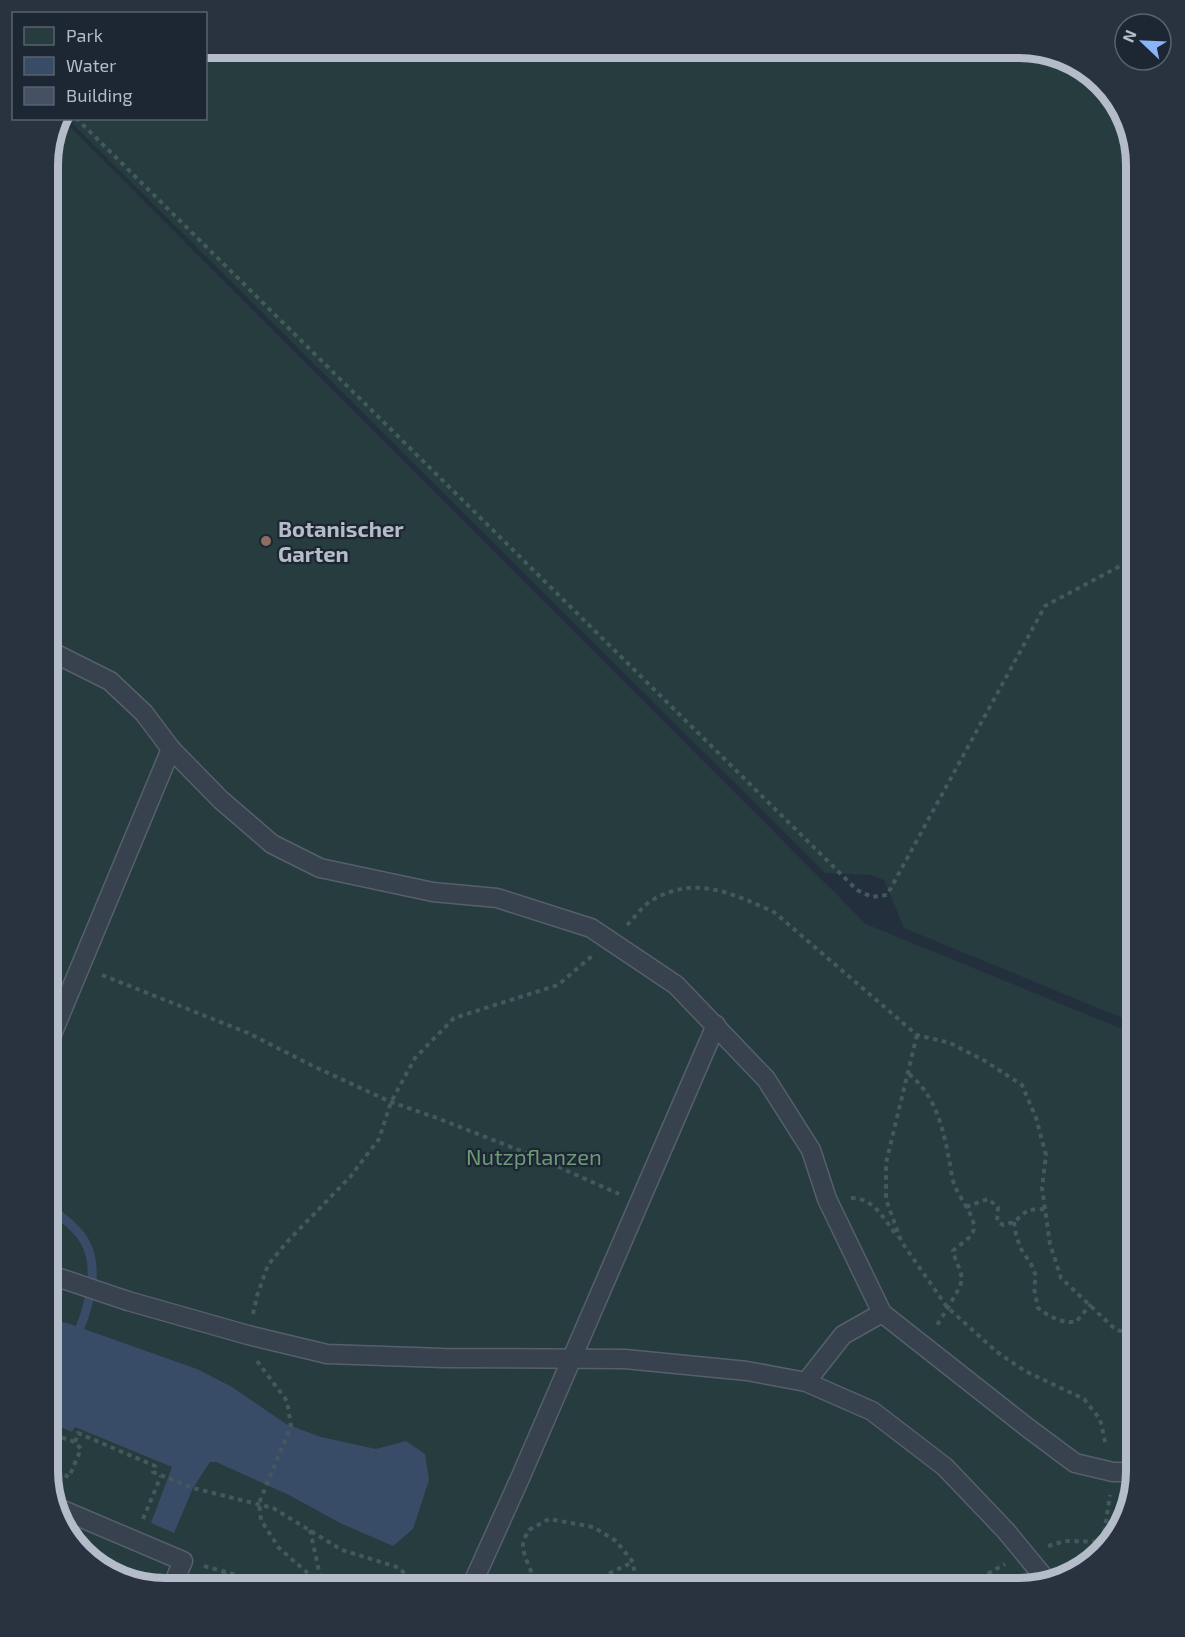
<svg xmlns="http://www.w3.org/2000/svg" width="1185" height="1637" font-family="'Exo 2',sans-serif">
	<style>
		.green { fill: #263c3f }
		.water { fill: #394c67 }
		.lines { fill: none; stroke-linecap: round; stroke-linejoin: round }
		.stream { stroke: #394c67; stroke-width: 9 }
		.building { fill: #455162; stroke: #1f2835; stroke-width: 1.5 }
		.service-casing { stroke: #565f6c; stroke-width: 21 }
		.path { stroke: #44595c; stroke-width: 4; stroke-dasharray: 4.5 4.5; stroke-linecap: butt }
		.service { stroke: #38414e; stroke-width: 18 }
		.education-dot { fill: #8d6e63; stroke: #1d2633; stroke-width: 2 }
		.labels { text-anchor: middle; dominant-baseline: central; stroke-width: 4.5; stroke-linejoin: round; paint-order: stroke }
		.poi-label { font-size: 22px; font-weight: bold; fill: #b4bcc9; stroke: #1d2633; text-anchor: start }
		.park-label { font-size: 22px; fill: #6b9a76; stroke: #1d2633 }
		.rim { fill: none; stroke: #b4bcc9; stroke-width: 8 }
	</style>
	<rect width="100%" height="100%" fill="#242f3e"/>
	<g class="green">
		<polygon points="206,48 1027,48 1079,64 1121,106 1137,165 1137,1024 904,928 884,880 871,875 825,873 68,119 206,118"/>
		<polygon points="59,119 62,119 866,924 1137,1035 1137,1472 1121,1531 1079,1573 1020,1589 158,1589 106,1573 64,1531 48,1472 48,157"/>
	</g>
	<polygon class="water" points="48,1319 67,1323 197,1369 232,1387 286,1424 321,1437 376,1449 406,1441 425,1454 429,1480 413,1529 393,1546 340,1523 289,1495 216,1462 210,1462 193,1488 174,1533 151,1523 172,1467 75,1427 72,1432 48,1422"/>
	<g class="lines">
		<path class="stream" d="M48 1206C60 1216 77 1227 85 1242 99 1267 90 1303 80 1328"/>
	</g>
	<polygon class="building" points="82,1549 106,1559 102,1569"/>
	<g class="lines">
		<defs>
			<g id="service">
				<polyline points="48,650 110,681 144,713 171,749 221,800 272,844 320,868 433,892 497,898 591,928 676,985 766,1079 811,1150 827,1199 882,1313 1028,1428 1075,1463 1113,1472 1137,1472"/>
				<polyline points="48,1044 171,749"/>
				<polyline points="48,1274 128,1301 248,1335 327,1354 443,1358 625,1359 747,1371 806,1382 872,1411 945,1467 1006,1531 1048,1582"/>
				<polyline points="806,1382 843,1335 882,1313"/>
				<polyline points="58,1508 183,1561 171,1589"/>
				<polyline points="470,1589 521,1476 716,1025"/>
			</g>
		</defs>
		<use href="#service" class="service-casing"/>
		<g class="path">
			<polyline points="76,118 857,890 872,897 887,895 1045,606 1137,557"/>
			<path d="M627 925C635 917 644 904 654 899 697 875 733 894 774 912L917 1035 950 1043 985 1061 1022 1085 1036 1118 1046 1155 1042 1188 1050 1244 1061 1278 1116 1330 1137 1335"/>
			<polyline points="48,953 59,957"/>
			<polyline points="102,975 248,1033 315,1067 391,1102 437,1118 534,1156 619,1194"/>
			<polyline points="917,1035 886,1163 886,1199 901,1241 947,1307 997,1352 1025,1371 1084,1399 1100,1419 1106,1446"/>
			<path d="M909 1074C935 1095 943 1127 949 1159 951 1167 951 1178 955 1186 960 1199 973 1213 974 1227 974 1238 959 1244 953 1251 955 1260 961 1270 962 1279 962 1287 941 1318 936 1327"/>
			<path d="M851 1198C875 1198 884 1220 898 1237"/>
			<polyline points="966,1207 988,1199 998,1207 997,1221 1003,1225 1014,1222 1028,1210 1046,1209"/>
			<path d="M1014 1222 1016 1235 1021 1249 1031 1264 1036 1276 1034 1288 1038 1308C1050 1317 1061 1323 1076 1322L1091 1304"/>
			<polyline points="253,1314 257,1296 268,1265 287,1242 350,1177 379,1139 391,1102 415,1058 454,1018 558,985 592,956"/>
			<polyline points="257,1361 287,1401 291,1426 259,1503 261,1520 279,1548 326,1589"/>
			<polyline points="75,1442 78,1433 155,1466 153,1472 193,1488 273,1508 342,1550 400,1568 416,1589"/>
			<polyline points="48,1468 69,1477 81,1449 75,1442 48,1433"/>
			<polyline points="55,1487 60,1473"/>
			<polyline points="143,1519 161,1476"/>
			<polyline points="310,1530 319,1571 327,1588"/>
			<polyline points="1103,1541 1110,1495"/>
			<polyline points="1048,1546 1065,1541 1110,1542"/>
			<polyline points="204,1566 287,1589"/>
			<polyline points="223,1571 232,1589"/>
			<polyline points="105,1572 112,1555"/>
			<path d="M538 1589C535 1577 522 1555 523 1545 523 1540 527 1534 529 1530L549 1519 593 1527 616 1541 633 1562 637 1589"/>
			<polyline points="590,1589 591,1582 633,1562"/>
			<polyline points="978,1589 989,1573 1005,1564"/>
		</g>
		<use href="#service" class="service"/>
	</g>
	<circle class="education-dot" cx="266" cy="541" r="6"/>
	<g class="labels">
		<g class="poi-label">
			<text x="278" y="528">Botanischer<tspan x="278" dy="25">Garten</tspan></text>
		</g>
		<g class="park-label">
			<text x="534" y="1156">Nutzpflanzen</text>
		</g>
	</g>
	<path d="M0 0H1185V1637H0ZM165 58H1019A107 107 0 0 1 1126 165V1471A107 107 0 0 1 1019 1578H165A107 107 0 0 1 58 1471V165A107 107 0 0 1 165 58Z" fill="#29323f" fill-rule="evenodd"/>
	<path class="rim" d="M165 58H1019A107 107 0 0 1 1126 165V1471A107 107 0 0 1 1019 1578H165A107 107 0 0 1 58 1471V165A107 107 0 0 1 165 58Z"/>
	<rect x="12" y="12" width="195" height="108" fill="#1d2633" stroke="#59626f" stroke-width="1.5"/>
	<rect x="24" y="27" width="30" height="18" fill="#263c3f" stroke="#59626f" stroke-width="1.5"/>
	<text x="66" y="42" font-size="18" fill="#b4bcc9">Park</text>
	<rect x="24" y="57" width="30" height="18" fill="#394c67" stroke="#59626f" stroke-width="1.5"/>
	<text x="66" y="72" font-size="18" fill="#b4bcc9">Water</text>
	<rect x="24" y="87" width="30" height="18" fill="#455162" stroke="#59626f" stroke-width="1.5"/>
	<text x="66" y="102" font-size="18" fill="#b4bcc9">Building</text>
	<g transform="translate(1143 42) rotate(293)"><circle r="28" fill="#1d2633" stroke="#59626f" stroke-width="1.5"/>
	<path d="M0-4.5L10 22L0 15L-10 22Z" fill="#8ab4f8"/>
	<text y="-9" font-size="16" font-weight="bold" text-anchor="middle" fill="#b4bcc9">N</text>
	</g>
</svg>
